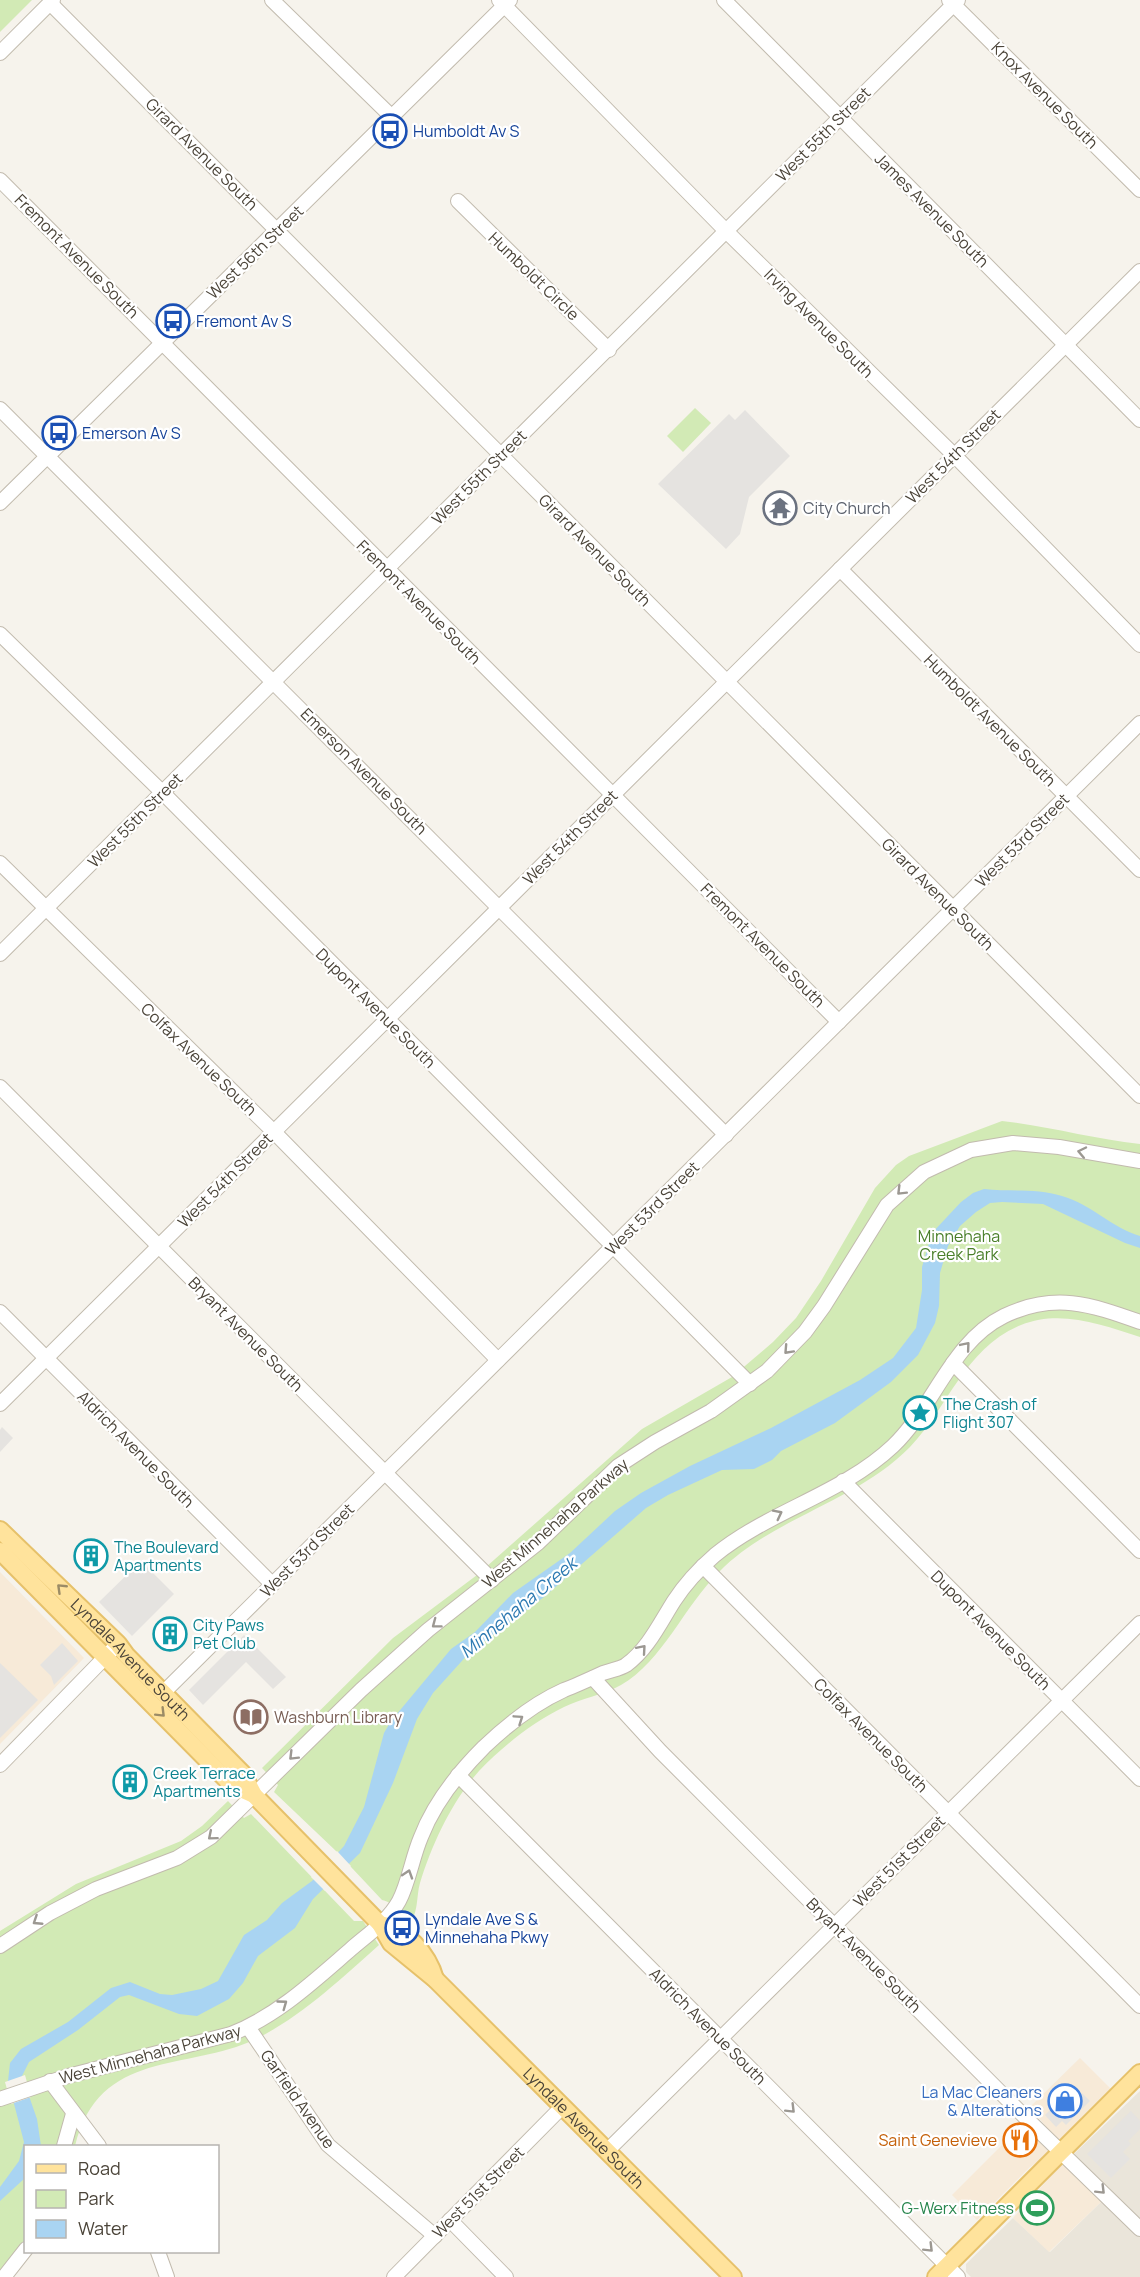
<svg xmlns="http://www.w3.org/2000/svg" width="1140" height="2277" font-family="Manrope,sans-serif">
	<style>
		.residential { fill: #eae5da }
		.commercial { fill: #f7ead8 }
		.green { fill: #d2eab5 }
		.parking { fill: #e5e3e0 }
		.water { fill: #a9d4f2 }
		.pier { fill: #f6f3ec }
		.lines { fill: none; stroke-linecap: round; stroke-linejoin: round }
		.minor-casing { stroke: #c2bbae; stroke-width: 16 }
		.major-casing { stroke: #e6c16a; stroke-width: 20 }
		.minor { stroke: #fff; stroke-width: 14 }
		.major { stroke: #ffe39c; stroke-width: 16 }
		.oneway { stroke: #9c9892 }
		.oneway2 { stroke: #9c8c66 }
		.labels { text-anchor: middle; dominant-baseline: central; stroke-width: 4.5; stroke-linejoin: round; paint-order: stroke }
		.street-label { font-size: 16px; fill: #4b4439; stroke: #fff }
		.transit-label { font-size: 16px; fill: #164399; stroke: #fff; text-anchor: start }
		.worship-label { font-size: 16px; fill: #5b616d; stroke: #fff; text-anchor: start }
		.park-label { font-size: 16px; fill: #4a7f2a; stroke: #fff }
		.culture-label { font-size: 16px; fill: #0d838f; stroke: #fff; text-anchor: start }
		.education-label { font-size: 16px; fill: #785e54; stroke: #fff; text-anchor: start }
		.shop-label { font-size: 16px; fill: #366cbe; stroke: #fff; text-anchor: end }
		.food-label { font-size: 16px; fill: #c56008; stroke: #fff; text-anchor: end }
		.leisure-label { font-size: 16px; fill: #27864d; stroke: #fff; text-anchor: end }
		.water-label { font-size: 18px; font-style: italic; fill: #2e7ab2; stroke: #fff }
	</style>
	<rect width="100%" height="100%" fill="#f6f3ec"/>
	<g class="residential">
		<polygon points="1140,2091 1140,2218 1074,2154"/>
		<polygon points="1104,2199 1140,2234 1140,2277 971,2277 966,2272 966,2264 1013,2218 1050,2252"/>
	</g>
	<g class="commercial">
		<polygon points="0,1572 84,1658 0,1744"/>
		<polygon points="1080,2058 1111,2089 1080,2119 1064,2139 1057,2140 1030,2107"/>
		<polygon points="1023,2124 1050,2150 1048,2155 1030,2167 977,2220 952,2195"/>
		<polygon points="1062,2164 1067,2164 1104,2199 1049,2252 1013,2218"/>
	</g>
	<g class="green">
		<polygon points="0,0 32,0 0,32"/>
		<polygon points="695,408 711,423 683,452 667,436"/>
		<path d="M1002 1121C1049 1126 1093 1139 1140 1144V1337C1102 1325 1061 1309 1021 1325 965 1348 949 1406 910 1447 856 1502 774 1517 720 1571 684 1606 663 1661 621 1685 603 1695 582 1698 564 1707 533 1722 503 1746 479 1771 452 1801 432 1844 420 1883 416 1897 419 1914 408 1925 398 1915 398 1904 382 1900L336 1851 274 1792 278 1785 262 1768 393 1638 477 1575 642 1429 732 1377 773 1342 796 1318 821 1281 875 1188 896 1165 909 1156Z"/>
		<path d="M228 1801 244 1818 251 1814 354 1921H363L379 1945C342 1978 304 2014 260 2037 190 2073 100 2046 75 2146H26V2252H33L13 2277H0V1931L76 1884 181 1841 202 1826Z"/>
	</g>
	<g class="parking">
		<polygon points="745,410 790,456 749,497 740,534 726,549 658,484 729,414 735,420"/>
		<polygon points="2,1427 13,1438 0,1452 0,1430"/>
		<polygon points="141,1561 174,1594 132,1636 99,1602"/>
		<polygon points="244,1635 286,1677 273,1689 246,1662 203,1705 189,1690"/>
		<polygon points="62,1643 78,1661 54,1685 51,1676 40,1665"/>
		<polygon points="0,1663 38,1700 0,1738"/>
		<polygon points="1082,2093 1090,2101 1066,2125 1062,2121 1056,2127 1045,2115 1055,2105 1063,2113"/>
		<polygon points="1131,2111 1140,2121 1140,2129 1128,2141 1131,2144 1123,2152 1130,2159 1111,2178 1087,2154"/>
	</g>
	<path class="water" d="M984 1189C1010 1192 1037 1188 1062 1196 1091 1204 1112 1228 1140 1236V1248L1125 1243 1043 1204 1002 1202 990 1203 976 1212 960 1226 948 1246 940 1273 939 1306 935 1323 918 1355 891 1382 835 1423 781 1451 772 1460 754 1469 722 1470 668 1495 646 1508 544 1597 470 1652 433 1693 417 1719 393 1783 360 1853 313 1899 295 1928 258 1956 243 1983 229 1999 197 2016 179 2014 129 1995 120 1997 78 2030 29 2062 22 2076 37 2119 41 2146H26L25 2178 0 2201V2187L19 2161 24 2142 8 2081 10 2063 21 2049 68 2022 111 1988 130 1982 160 1994 172 1995 201 1989 218 1981 244 1935 267 1920 282 1903 312 1881 344 1846 364 1807 384 1733 391 1721 451 1649 475 1632 513 1593 570 1553 615 1511 641 1493 690 1466 771 1428 860 1380 893 1358 916 1328 922 1290V1267L932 1233 961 1202 973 1193Z"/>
	<g class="pier">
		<polygon points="337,1851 351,1866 325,1891 311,1877"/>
		<polygon points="25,2075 31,2097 11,2104 5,2082"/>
	</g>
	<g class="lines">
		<defs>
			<g id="minor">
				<polyline points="272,0 392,117"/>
				<polyline points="499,0 726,231 954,455 1140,645"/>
				<polyline points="724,0 1140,420"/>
				<polyline points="949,0 1140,190"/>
				<polyline points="50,3 1140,1096"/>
				<polyline points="0,53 53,0"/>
				<polyline points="0,180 839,1022"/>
				<polyline points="458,201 609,350"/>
				<polyline points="0,409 726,1135"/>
				<polyline points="0,503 510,0"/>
				<polyline points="840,569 1140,870"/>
				<polyline points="0,634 162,792 750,1384"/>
				<polyline points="0,863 274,1132 498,1360"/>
				<polyline points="0,954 958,0"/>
				<polyline points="0,1087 492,1580"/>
				<polyline points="0,1312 272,1584"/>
				<polyline points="953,1363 1140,1551"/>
				<polyline points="0,1404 1140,271"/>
				<polyline points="843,1481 1140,1779"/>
				<polyline points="703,1566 1140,2006"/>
				<polyline points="593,1678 660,1751 1029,2121 1140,2229"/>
				<polyline points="163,1693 1140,723"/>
				<polyline points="0,1765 118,1644"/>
				<polyline points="458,1775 958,2277"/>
				<polyline points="0,1946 50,1913 96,1889 177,1858 211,1837 361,1690 428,1630 538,1543 618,1466 655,1442 711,1411 767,1371 805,1332 824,1306 887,1205 924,1172 971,1150 1013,1143 1059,1147 1140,1161"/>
				<polyline points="248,2027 328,2145 435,2236"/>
				<polyline points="50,2081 99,2146"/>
				<path d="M0 2099 68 2076 231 2034C277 2016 314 1981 351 1949 367 1935 388 1921 399 1901 409 1882 412 1858 421 1837 434 1803 458 1773 484 1747 506 1726 535 1703 564 1690 577 1685 590 1679 603 1673 611 1670 620 1669 626 1665 648 1649 660 1623 674 1601 685 1584 700 1568 715 1555 769 1511 842 1494 893 1446 934 1407 951 1342 1004 1316 1054 1292 1090 1304 1140 1322"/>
				<polyline points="64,2146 73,2114"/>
				<polyline points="607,2151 1140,1623"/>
				<polyline points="450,2220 506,2277"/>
				<polyline points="158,2252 167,2277"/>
				<polyline points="4,2277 26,2249"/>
				<polyline points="394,2277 562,2107"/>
			</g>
			<g id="major">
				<path id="s1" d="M0 1530 118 1644 126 1655 243 1774 254 1795 380 1924 391 1943 435 1979 733 2277"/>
				<polyline points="0,1551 232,1785 254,1795"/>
				<path d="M380 1924C406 1929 428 1954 435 1979"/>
				<polyline points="936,2277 1140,2073"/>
			</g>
		</defs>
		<use href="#minor" class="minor-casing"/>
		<use href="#major" class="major-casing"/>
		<use href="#minor" class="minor"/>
		<use href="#major" class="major"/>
	</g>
	<defs><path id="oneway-chevron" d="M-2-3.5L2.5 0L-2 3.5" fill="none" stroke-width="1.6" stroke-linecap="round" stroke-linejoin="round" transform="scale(1.5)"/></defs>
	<g class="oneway">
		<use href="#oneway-chevron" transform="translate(1082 1152) rotate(-168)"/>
		<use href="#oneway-chevron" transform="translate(901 1191) rotate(135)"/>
		<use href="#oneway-chevron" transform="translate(966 1346) rotate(-50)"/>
		<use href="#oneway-chevron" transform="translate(788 1350) rotate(133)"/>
		<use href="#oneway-chevron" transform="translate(778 1514) rotate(-27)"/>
		<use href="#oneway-chevron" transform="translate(436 1624) rotate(143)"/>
		<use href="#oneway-chevron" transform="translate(642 1649) rotate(-49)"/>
		<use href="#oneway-chevron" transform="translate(519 1719) rotate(-34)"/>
		<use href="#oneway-chevron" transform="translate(293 1756) rotate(135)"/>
		<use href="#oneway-chevron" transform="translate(212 1836) rotate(140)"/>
		<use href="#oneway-chevron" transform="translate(408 1874) rotate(-72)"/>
		<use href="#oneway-chevron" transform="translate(37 1921) rotate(147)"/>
		<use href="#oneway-chevron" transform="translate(283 2004) rotate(-36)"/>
		<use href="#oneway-chevron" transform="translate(791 2109) rotate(45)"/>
		<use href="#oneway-chevron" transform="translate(1101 2190) rotate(45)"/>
		<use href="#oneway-chevron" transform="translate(929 2248) rotate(45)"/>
	</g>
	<g class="oneway2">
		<use href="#oneway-chevron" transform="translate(61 1588) rotate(-136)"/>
		<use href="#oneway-chevron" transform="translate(161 1713) rotate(45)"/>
	</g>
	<defs>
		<symbol id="bus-ring" viewBox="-11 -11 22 22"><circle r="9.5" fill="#fff" stroke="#1a4fb4" stroke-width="1.5"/><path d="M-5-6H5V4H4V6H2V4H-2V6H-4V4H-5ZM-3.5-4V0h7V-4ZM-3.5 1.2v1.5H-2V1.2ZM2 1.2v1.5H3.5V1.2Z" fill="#1a4fb4"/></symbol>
		<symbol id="temple-ring" viewBox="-11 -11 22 22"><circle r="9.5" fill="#fff" stroke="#6b7280" stroke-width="1.5"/><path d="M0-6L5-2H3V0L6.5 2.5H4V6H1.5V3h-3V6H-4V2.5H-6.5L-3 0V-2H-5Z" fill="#6b7280"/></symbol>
		<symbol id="sight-ring" viewBox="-11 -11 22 22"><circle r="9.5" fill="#fff" stroke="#0f9aa8" stroke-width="1.5"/><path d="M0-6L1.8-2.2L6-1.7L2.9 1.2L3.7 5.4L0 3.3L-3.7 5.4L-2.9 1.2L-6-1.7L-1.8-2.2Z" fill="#0f9aa8"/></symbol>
		<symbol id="building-ring" viewBox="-11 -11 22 22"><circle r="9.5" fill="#fff" stroke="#0f9aa8" stroke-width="1.5"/><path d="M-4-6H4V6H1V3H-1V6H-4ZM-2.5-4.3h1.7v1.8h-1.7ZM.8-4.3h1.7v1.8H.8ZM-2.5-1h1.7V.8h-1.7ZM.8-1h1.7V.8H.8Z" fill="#0f9aa8"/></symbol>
		<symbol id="library-ring" viewBox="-11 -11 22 22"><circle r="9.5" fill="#fff" stroke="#8d6e63" stroke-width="1.5"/><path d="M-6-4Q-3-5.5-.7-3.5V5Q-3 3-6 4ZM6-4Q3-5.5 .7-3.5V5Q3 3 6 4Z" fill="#8d6e63"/></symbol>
		<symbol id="shop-ring" viewBox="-11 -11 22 22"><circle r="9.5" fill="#fff" stroke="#3f7fe0" stroke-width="1.5"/><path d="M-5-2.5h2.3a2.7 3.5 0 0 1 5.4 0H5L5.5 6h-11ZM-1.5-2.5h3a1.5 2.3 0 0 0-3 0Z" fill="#3f7fe0"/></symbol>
		<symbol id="restaurant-ring" viewBox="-11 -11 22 22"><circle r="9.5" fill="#fff" stroke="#e8710a" stroke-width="1.5"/><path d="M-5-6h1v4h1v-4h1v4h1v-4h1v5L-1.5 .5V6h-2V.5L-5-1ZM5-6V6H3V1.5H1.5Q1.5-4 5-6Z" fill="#e8710a"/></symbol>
		<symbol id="stadium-ring" viewBox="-11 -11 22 22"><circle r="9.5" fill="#fff" stroke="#2e9e5b" stroke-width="1.5"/><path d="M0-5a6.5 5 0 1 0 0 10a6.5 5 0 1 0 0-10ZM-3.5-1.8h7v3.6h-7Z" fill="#2e9e5b"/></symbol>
	</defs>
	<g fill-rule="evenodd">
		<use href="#bus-ring" x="371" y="112" width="38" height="38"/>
		<use href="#bus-ring" x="154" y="302" width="38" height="38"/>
		<use href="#bus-ring" x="40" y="414" width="38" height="38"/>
		<use href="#temple-ring" x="761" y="489" width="38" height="38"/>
		<use href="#sight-ring" x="901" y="1394" width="38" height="38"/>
		<use href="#building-ring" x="72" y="1537" width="38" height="38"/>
		<use href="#building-ring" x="151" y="1615" width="38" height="38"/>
		<use href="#library-ring" x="232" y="1698" width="38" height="38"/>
		<use href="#building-ring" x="111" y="1763" width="38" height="38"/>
		<use href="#bus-ring" x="383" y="1909" width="38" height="38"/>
		<use href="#shop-ring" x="1046" y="2082" width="38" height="38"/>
		<use href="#restaurant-ring" x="1001" y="2121" width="38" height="38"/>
		<use href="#stadium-ring" x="1018" y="2189" width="38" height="38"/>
	</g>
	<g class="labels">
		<g class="street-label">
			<text transform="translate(1045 95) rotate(45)">Knox Avenue South</text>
			<text transform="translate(823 134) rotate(-45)">West 55th Street</text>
			<text transform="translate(202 154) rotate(45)">Girard Avenue South</text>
			<text transform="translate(932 210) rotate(45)">James Avenue South</text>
			<text transform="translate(255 252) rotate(-44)">West 56th Street</text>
			<text transform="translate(77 256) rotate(45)">Fremont Avenue South</text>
			<text transform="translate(534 276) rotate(44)">Humboldt Circle</text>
			<text transform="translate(819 323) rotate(45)">Irving Avenue South</text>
			<text transform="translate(953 456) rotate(-45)">West 54th Street</text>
			<text transform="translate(479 477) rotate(-45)">West 55th Street</text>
			<text transform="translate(595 550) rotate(45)">Girard Avenue South</text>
			<text transform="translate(419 602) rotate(45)">Fremont Avenue South</text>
			<text transform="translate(990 720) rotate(45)">Humboldt Avenue South</text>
			<text transform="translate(364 771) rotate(45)">Emerson Avenue South</text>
			<text transform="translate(135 820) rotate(-45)">West 55th Street</text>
			<text transform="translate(570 837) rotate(-45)">West 54th Street</text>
			<text transform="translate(1022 840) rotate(-45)">West 53rd Street</text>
			<text transform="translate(938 894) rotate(45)">Girard Avenue South</text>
			<text transform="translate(763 945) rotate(45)">Fremont Avenue South</text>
			<text transform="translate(376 1008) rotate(45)">Dupont Avenue South</text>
			<text transform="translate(199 1059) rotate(44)">Colfax Avenue South</text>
			<text transform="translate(225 1180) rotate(-45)">West 54th Street</text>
			<text transform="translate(652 1208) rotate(-45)">West 53rd Street</text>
			<text transform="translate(246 1334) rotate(45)">Bryant Avenue South</text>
			<text transform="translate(136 1449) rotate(45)">Aldrich Avenue South</text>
			<text transform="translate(555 1523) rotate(-41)">West Minnehaha Parkway</text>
			<text transform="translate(307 1550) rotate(-45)">West 53rd Street</text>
			<text transform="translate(991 1630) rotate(45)">Dupont Avenue South</text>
			<text stroke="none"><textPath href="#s1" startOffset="184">Lyndale Avenue South</textPath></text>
			<text transform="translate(871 1735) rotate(45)">Colfax Avenue South</text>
			<text transform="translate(899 1861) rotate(-45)">West 51st Street</text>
			<text transform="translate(864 1955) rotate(45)">Bryant Avenue South</text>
			<text transform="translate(708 2026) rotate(45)">Aldrich Avenue South</text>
			<text transform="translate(150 2054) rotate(-15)">West Minnehaha Parkway</text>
			<text transform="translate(298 2099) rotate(55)">Garfield Avenue</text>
			<text stroke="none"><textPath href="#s1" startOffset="838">Lyndale Avenue South</textPath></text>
			<text transform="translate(478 2192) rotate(-45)">West 51st Street</text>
		</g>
		<g class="transit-label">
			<text x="413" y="131">Humboldt Av S</text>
			<text x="196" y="321">Fremont Av S</text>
			<text x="82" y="433">Emerson Av S</text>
			<text x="425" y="1919">Lyndale Ave S &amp;<tspan x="425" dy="18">Minnehaha Pkwy</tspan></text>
		</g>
		<g class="worship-label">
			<text x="803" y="508">City Church</text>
		</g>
		<g class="park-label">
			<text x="959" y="1236">Minnehaha<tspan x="959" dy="18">Creek Park</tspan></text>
		</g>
		<g class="culture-label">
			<text x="943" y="1404">The Crash of<tspan x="943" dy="18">Flight 307</tspan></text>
			<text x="114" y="1547">The Boulevard<tspan x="114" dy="18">Apartments</tspan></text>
			<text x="193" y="1625">City Paws<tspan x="193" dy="18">Pet Club</tspan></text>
			<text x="153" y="1773">Creek Terrace<tspan x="153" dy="18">Apartments</tspan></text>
		</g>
		<g class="education-label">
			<text x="274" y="1717">Washburn Library</text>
		</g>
		<g class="shop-label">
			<text x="1042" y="2092">La Mac Cleaners<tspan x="1042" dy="18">&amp; Alterations</tspan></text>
		</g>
		<g class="food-label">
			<text x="997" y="2140">Saint Genevieve</text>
		</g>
		<g class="leisure-label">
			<text x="1014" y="2208">G-Werx Fitness</text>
		</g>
		<g class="water-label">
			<text transform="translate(518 1607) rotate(-40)">Minnehaha Creek</text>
		</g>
	</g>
	<rect x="24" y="2145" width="195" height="108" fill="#ffffff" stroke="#b7b4b0" stroke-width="1.5"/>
	<rect x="36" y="2164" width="30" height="9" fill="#ffe39c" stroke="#b7b4b0" stroke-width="1.5"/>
	<text x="78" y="2175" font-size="18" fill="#4b4439">Road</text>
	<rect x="36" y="2190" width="30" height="18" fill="#d2eab5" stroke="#b7b4b0" stroke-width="1.5"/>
	<text x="78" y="2205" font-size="18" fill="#4b4439">Park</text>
	<rect x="36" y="2220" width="30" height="18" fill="#a9d4f2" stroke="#b7b4b0" stroke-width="1.5"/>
	<text x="78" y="2235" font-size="18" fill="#4b4439">Water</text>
</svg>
